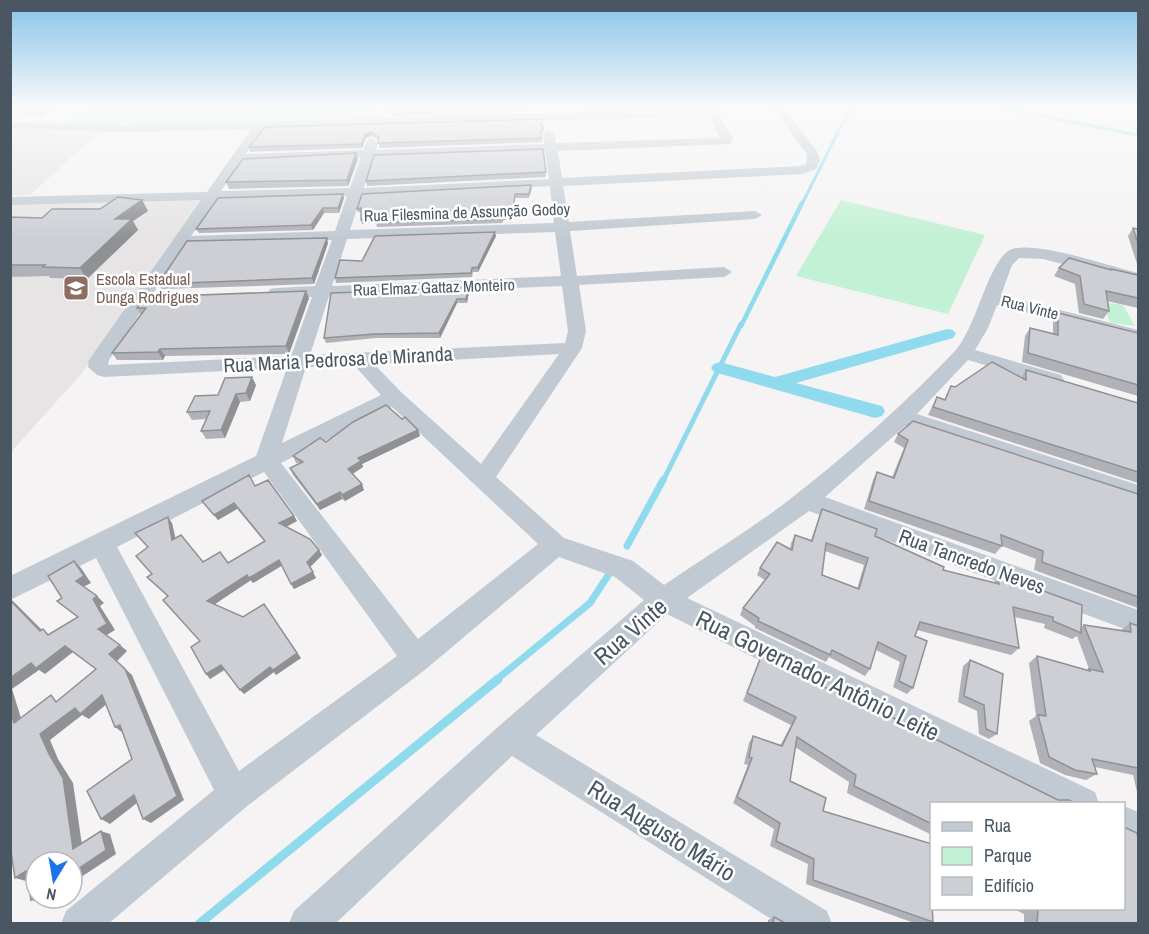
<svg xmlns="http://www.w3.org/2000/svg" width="1149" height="934" font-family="'Archivo Narrow',sans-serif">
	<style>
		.education { fill: #e6e4e5 }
		.green { fill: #c3f1d5 }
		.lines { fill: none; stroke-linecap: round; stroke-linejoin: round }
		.stream-far4 { stroke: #90daee; stroke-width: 3 }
		.stream-far3 { stroke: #90daee; stroke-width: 4.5 }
		.stream-far2 { stroke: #90daee; stroke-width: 5 }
		.stream-far1 { stroke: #90daee; stroke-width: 7 }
		.stream { stroke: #90daee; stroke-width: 9 }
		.canal { fill: #90daee; fill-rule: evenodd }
		.minor { fill: #c1cad2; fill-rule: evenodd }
		.wall { fill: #b0b2b7; fill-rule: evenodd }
		.shaded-wall { fill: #909195 }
		.building { fill: #cdcfd5; stroke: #909195; stroke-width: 1.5; fill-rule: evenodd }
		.labels { text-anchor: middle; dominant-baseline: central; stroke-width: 5; stroke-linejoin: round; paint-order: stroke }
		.far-street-label { font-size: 16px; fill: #4a5661; stroke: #fff }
		.far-education-label { font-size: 16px; fill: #785e54; stroke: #fff; text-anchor: start }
		.street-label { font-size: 20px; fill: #4a5661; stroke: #fff }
		.near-street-label { font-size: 24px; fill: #4a5661; stroke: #fff }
	</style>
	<rect width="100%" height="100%" fill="#f5f3f3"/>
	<g class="education">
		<polygon points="11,128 101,130 30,195 11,195"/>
		<polygon points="203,199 82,373 11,452 11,203"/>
	</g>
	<g class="green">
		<polygon points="96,108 379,108 375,120 143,126 61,124"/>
		<polygon points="841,200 985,235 948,314 796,276"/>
		<polygon points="1101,302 1123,305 1135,326 1111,323"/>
	</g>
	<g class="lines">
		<g class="stream-far4">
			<polyline points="1000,108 1138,135"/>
			<polyline points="802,204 850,108"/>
		</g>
		<polyline class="stream-far3" points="741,326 802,203"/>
		<polyline class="stream-far2" points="663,481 741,324"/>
		<g class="stream-far1">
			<polyline points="627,546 663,480"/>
			<polyline points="496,680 590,603 609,574"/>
		</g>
		<polyline class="stream" points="199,924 498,679"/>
		<polygon class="canal" points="947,329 953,330 956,334 953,338 796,383 882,406 885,411 882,416 875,418 714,372 711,368 714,364 720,362 775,377"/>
		<g class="minor">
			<path d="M703 108H714L733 139 730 144 558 151 562 178 800 166 806 164 807 154 772 108H783L817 151 820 160 816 169 803 174 563 186 569 222 755 211 762 215 755 219 570 231 577 276 724 267 732 272 724 277 579 285 586 331 582 348 496 477 564 538 633 561 664 585C709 554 757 526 799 492 854 449 906 402 954 352 976 330 988 261 1010 250 1033 239 1112 267 1138 273V283L1043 259 1019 258 1012 265 1001 295 1138 330V340L997 305 988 328 975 350 1061 375 1064 380 1061 385 1054 386 968 360 917 414 1138 485V503L905 426 825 497 1138 610V634L809 511 687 598 1095 792 1099 804H1047L667 614 536 735 827 911 832 924H779L512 756 335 924H289L294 911 499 726 644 600 615 577 559 557 426 669 246 807 108 924H61L66 911 214 790 96 558 10 600V576L256 456 287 368 104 377 97 375 88 367 89 360 201 200 10 205V197L207 192 251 129 128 132 10 128V122L128 126ZM708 116 720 138 556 143 555 134 549 130 543 134 544 144 376 150 378 142 372 138 368 139 363 150 246 154 263 129ZM545 151 549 179 364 188 373 157ZM361 157 350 188 221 191 241 162ZM550 186 554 223 350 230 361 196ZM347 196 335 231 191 236 216 200ZM555 232 561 276 332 286 347 239ZM332 240 315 286 276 288 270 289 268 293 270 297H312L291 356 108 365 109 360 185 245ZM562 286 568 331 565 343 310 355 329 296ZM559 354 481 464 401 392 374 364ZM354 365 381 395 282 443 306 367ZM392 407 538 544 418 639 281 463ZM264 472 397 656 239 771 117 547Z"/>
			<polygon points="1124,806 1138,812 1138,848 1124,842"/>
		</g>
	</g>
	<g class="wall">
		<polygon points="10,108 58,108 40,116 10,112"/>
		<polygon points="391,108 524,108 523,111 391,116 390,111"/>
		<polygon points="543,119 542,126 544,130 541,134 542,142 379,148 379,140 371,136 366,138 362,148 250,152 249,147 265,127"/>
		<polygon points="358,159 348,186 229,189 226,182"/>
		<polygon points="546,172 546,177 367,186 366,181"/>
		<polygon points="531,185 532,189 529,198 515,198 512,220 504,220 502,223 377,227 376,222 362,224 361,220 361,212 358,212 357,209"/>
		<polygon points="344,198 339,213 324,213 313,230 199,233 196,229"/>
		<polygon points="142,200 148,211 133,221 138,230 87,279 50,278 49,276 10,277 10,217 42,218 100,209"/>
		<polygon points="1133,228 1138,229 1138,267 1128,236"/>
		<polygon points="496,236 478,272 473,272 472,277 336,283 335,278 362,261"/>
		<polygon points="328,243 314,284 161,289 158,284"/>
		<polygon points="1059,268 1109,270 1111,269 1138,275 1138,308 1107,301 1109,311 1103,319 1079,313 1075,284 1054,276"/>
		<polygon points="468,288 469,292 467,303 457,303 440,338 376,338 326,343 324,338"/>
		<polygon points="306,291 309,298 289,354 165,356 163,360 117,360 112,353 141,315 137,308"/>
		<polygon points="1058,313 1138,333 1138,396 1022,362 1025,336 1030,328 1053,334 1053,321"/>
		<polygon points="1026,370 1138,403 1138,483 928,415 937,397 944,400 951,386 955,387 1021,378"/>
		<polygon points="256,385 250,401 240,402 225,438 206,439 201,431 206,419 192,420 187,412 218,395"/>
		<polygon points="402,419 418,430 420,436 362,464 363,467 353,474 364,490 345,501 342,499 320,510 293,475 290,468 299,464 296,463 293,456 326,442"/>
		<polygon points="898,434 1138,494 1138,608 1034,570 1036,559 1002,546 995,554 864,509 873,480 877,472 892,477 904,448 894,442"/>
		<polygon points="255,486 294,516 297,521 286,527 319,550 322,555 310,567 316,578 294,589 282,566 253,583 251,580 215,604 301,658 276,675 274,672 244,694 225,670 210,679 200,641 167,597 152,574 148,548 172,523 175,538 203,562 228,563 264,541 237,509 218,520 202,501"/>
		<path d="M822 509 943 570 994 582 998 578 1081 627 1084 625 1121 630 1130 623 1138 626V796L1133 775 1095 767 1097 774 1086 780 1065 775 1040 763 1029 721 1036 716 1029 663 1037 656 1087 670 1089 669 1077 636 1072 639 1044 628 1045 624 1015 617 1019 648 1011 655 917 630 915 636 913 688 907 694 893 687 900 662 876 650 870 669 865 676 829 657 826 662 755 628V626L740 615 743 608 765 580 757 575 760 568 790 549 791 543 795 535 811 540 819 517ZM825 551 864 565 857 589 822 575Z"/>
		<polygon points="762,654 799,677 932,804 932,835 847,793 849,782 795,747 790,781 823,811 932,844 933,922 929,924 917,924 806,884 808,864 770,846 774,829 733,803 748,765 744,764 749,743 753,736 780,746 791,725 743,701"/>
		<polygon points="970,660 997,734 989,739 979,734 977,711 958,702 963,666"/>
		<polygon points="1014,909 1124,909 1138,924 1024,924 1024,914"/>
		<polygon points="774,917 785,923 811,924 768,924 768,920"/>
	</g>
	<g class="shaded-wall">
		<polygon points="42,108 58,108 40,116 37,110"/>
		<polygon points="543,119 542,129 544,126 544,130 541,134 541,126"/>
		<polygon points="371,132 371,136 366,138 362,148 361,144 365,134"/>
		<polygon points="356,153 358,159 348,186 347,180"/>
		<polygon points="343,194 344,198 339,213 338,208"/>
		<polygon points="142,200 148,211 133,221 138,230 87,279 80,268 115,219"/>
		<polygon points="323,208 324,213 313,230 311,225"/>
		<polygon points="495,232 496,236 478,272 478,267"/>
		<polygon points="327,238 328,243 314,284 312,278"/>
		<polygon points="468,288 469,292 467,303 466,299"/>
		<polygon points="306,291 309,298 289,354 286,346"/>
		<polygon points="457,299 457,303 440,338 439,333"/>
		<polygon points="160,349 165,356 163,360 158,352"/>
		<polygon points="252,377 256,385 250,401 246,393"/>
		<polygon points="236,394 240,402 225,438 221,430"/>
		<polygon points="418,430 420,436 362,464 363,467 350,475 348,469 358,458"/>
		<polygon points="362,484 364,490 345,501 342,495"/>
		<polygon points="340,492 342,499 320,510 317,504"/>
		<polygon points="234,503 237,509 218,520 214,515"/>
		<polygon points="294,516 297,521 282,529 279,523"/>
		<polygon points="168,517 172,523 177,545 172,540"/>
		<polygon points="319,550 322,555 310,567 316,578 294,589 291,584 307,562"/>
		<polygon points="279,560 282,565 253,583 249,578"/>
		<polygon points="74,561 81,568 91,583 83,587 76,581"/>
		<polygon points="247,575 251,580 212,606 207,601"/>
		<polygon points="97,596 104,603 100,606 115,630 105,636 98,629 93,599"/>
		<polygon points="10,599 13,601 49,637 40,631 10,600"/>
		<polygon points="264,604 301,658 276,675 274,672 244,694 240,690 270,667"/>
		<polygon points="120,645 127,651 117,661 132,675 184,800 151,823 143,819 125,669 109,654"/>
		<polygon points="65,646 73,652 45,674 39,670 12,689 24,728 14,723 10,710 10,678 31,663"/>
		<polygon points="221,665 225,669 210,679 206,674"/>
		<polygon points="102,695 110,701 89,719 82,715 50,740 58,759 73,783 83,852 73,849 49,754 40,734 75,708"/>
		<polygon points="120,725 123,733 115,727"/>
		<polygon points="134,795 142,799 110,824 101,819"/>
		<polygon points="101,831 110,834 116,854 72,883 72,873"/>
		<polygon points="26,871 36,875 26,881 15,878"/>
		<polygon points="36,896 36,898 49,898 42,903 31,900"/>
	</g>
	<g class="building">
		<polygon points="20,108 42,108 37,110"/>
		<polygon points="391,108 472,108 390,111"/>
		<polygon points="543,119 541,126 544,126 541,130 541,138 378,143 379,137 371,132 365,134 361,144 249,147 265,127"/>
		<polygon points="543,149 546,172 366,181 374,155"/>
		<polygon points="356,153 347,180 226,182 243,159"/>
		<polygon points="531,185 529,194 515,194 512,216 503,216 502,219 376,223 377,218 361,220 361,208 357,209 362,194"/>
		<polygon points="343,194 338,208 323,208 311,225 196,229 218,198"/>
		<polygon points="118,197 142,200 115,219 132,219 80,268 43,267 45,265 10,265 10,217 42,218 52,209 100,209"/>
		<polygon points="1133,228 1138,229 1138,243"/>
		<polygon points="495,232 478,267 472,268 471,273 335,278 340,260 362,261 375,236"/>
		<polygon points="327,238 312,278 158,284 187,241"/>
		<polygon points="1069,258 1111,270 1111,269 1138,275 1138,298 1106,291 1109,311 1084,304 1080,276 1059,268"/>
		<polygon points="468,288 466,299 457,299 439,333 375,334 324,338 331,293"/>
		<polygon points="306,291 286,346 160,349 158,352 112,353 146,308 137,308 146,297"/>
		<polygon points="1058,313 1138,333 1138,385 1028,353 1030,328 1058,335"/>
		<polygon points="992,362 1026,380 1026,370 1138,403 1138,472 933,407 937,397 945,400 951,386 955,387"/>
		<polygon points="252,377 246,393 236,394 221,430 201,431 210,411 187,412 195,396 218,395 225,378"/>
		<polygon points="386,405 402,419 405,417 418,430 358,458 361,461 348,469 362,484 342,495 340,492 317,504 290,468 303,462 293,456 320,438 326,442 353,422"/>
		<polygon points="913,421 1138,494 1138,597 1042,562 1043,551 1001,535 1002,546 869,501 877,472 894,478 908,440 898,434"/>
		<polygon points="249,475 255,486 268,480 294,516 279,523 310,539 319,550 307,562 313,572 291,584 279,560 249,578 247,575 207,601 243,617 264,604 297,653 273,670 270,667 240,690 221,665 206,674 191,647 200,641 163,600 168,596 147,577 152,574 136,556 148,547 135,533 168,517 172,540 181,535 203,562 220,552 228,563 265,541 234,503 214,515 202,501"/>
		<path d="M822 509 877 529 875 536 944 567 943 570 999 584 998 578 1027 585 1082 605 1081 633 1053 621V617L1013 607 1019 648 920 622 915 636 927 641 913 688 899 681 906 656 878 642 870 669 832 650 830 655 758 621 759 618 743 608 770 574 760 568 777 542 792 550 795 535 812 541ZM826 543 868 558 859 589 822 575Z"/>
		<polygon points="74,561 84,576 76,581 97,596 93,599 107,624 98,629 120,645 109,654 125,669 177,796 143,819 134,795 101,819 87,791 132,759 120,725 115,727 102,695 80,714 75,708 40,734 49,754 63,778 73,849 101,831 106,850 72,873 72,862 36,862 36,896 31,900 26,871 15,878 10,845 10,710 14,723 51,695 56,702 96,669 65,646 36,668 31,663 10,678 10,600 40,631 43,629 48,635 78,617 57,601 62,598 48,576"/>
		<polygon points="1130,623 1138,626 1138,768 1092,759 1097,774 1075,770 1049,757 1038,715 1046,716 1037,656 1090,671 1089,669 1103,672 1084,625 1131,632"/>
		<polygon points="762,654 800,672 799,677 865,704 1058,800 1069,800 1075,804 932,804 932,824 854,786 856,775 797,737 790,781 826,798 823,811 932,844 932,883 931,882 933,922 813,880 814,859 776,841 780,823 737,797 752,758 749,757 753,736 782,746 796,717 747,693"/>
		<polygon points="970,660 1003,674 997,734 986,729 984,705 964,696"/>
		<polygon points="1124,827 1137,833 1138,839 1138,924 1037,924 1038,911 1034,909 1124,909"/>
		<polygon points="774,917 785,923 811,924 773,924"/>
	</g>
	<linearGradient id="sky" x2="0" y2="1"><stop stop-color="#85c3ea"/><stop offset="0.45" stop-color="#fafafa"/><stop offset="1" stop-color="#fafafa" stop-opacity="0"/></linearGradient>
	<rect width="1149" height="239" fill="url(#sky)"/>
	<defs>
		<symbol id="school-square" viewBox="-11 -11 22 22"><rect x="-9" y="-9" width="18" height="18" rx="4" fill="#8d6e63" stroke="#fff"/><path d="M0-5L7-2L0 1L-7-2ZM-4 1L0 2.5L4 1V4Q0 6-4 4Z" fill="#fff"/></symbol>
	</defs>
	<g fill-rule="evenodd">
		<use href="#school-square" x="61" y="273" width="30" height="30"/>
	</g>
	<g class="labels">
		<g class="far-street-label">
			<text transform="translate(467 212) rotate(-2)">Rua Filesmina de Assunção Godoy</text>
			<text transform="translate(434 287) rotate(-2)">Rua Elmaz Gattaz Monteiro</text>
			<text transform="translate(1030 307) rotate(14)">Rua Vinte</text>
		</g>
		<g class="far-education-label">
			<text x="96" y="279">Escola Estadual<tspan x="96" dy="18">Dunga Rodrigues</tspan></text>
		</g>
		<g class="street-label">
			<text transform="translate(338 359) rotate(-3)">Rua Maria Pedrosa de Miranda</text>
			<text transform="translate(972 561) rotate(20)">Rua Tancredo Neves</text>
		</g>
		<g class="near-street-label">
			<text transform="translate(630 631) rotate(-41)">Rua Vinte</text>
			<text transform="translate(818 675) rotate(26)">Rua Governador Antônio Leite</text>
			<text transform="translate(662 830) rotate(32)">Rua Augusto Mário</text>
		</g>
	</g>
	<rect width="1149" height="934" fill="none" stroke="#4a5661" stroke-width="24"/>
	<rect x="930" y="802" width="195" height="108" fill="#ffffff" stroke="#b7bbc0" stroke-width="1.5"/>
	<rect x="942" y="822" width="30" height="9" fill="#c1cad2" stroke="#b7bbc0" stroke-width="1.5"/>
	<text x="984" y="832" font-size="18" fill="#4a5661">Rua</text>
	<rect x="942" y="847" width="30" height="18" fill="#c3f1d5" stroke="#b7bbc0" stroke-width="1.5"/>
	<text x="984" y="862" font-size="18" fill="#4a5661">Parque</text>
	<rect x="942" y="877" width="30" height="18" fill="#cdcfd5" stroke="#b7bbc0" stroke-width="1.5"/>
	<text x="984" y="892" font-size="18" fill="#4a5661">Edifício</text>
	<g transform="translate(54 880) rotate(191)"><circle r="28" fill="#ffffff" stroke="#b7bbc0" stroke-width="1.5"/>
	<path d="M0-4.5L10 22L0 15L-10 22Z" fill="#1a73e8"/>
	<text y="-9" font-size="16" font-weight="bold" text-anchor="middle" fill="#4a5661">N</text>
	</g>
</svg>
